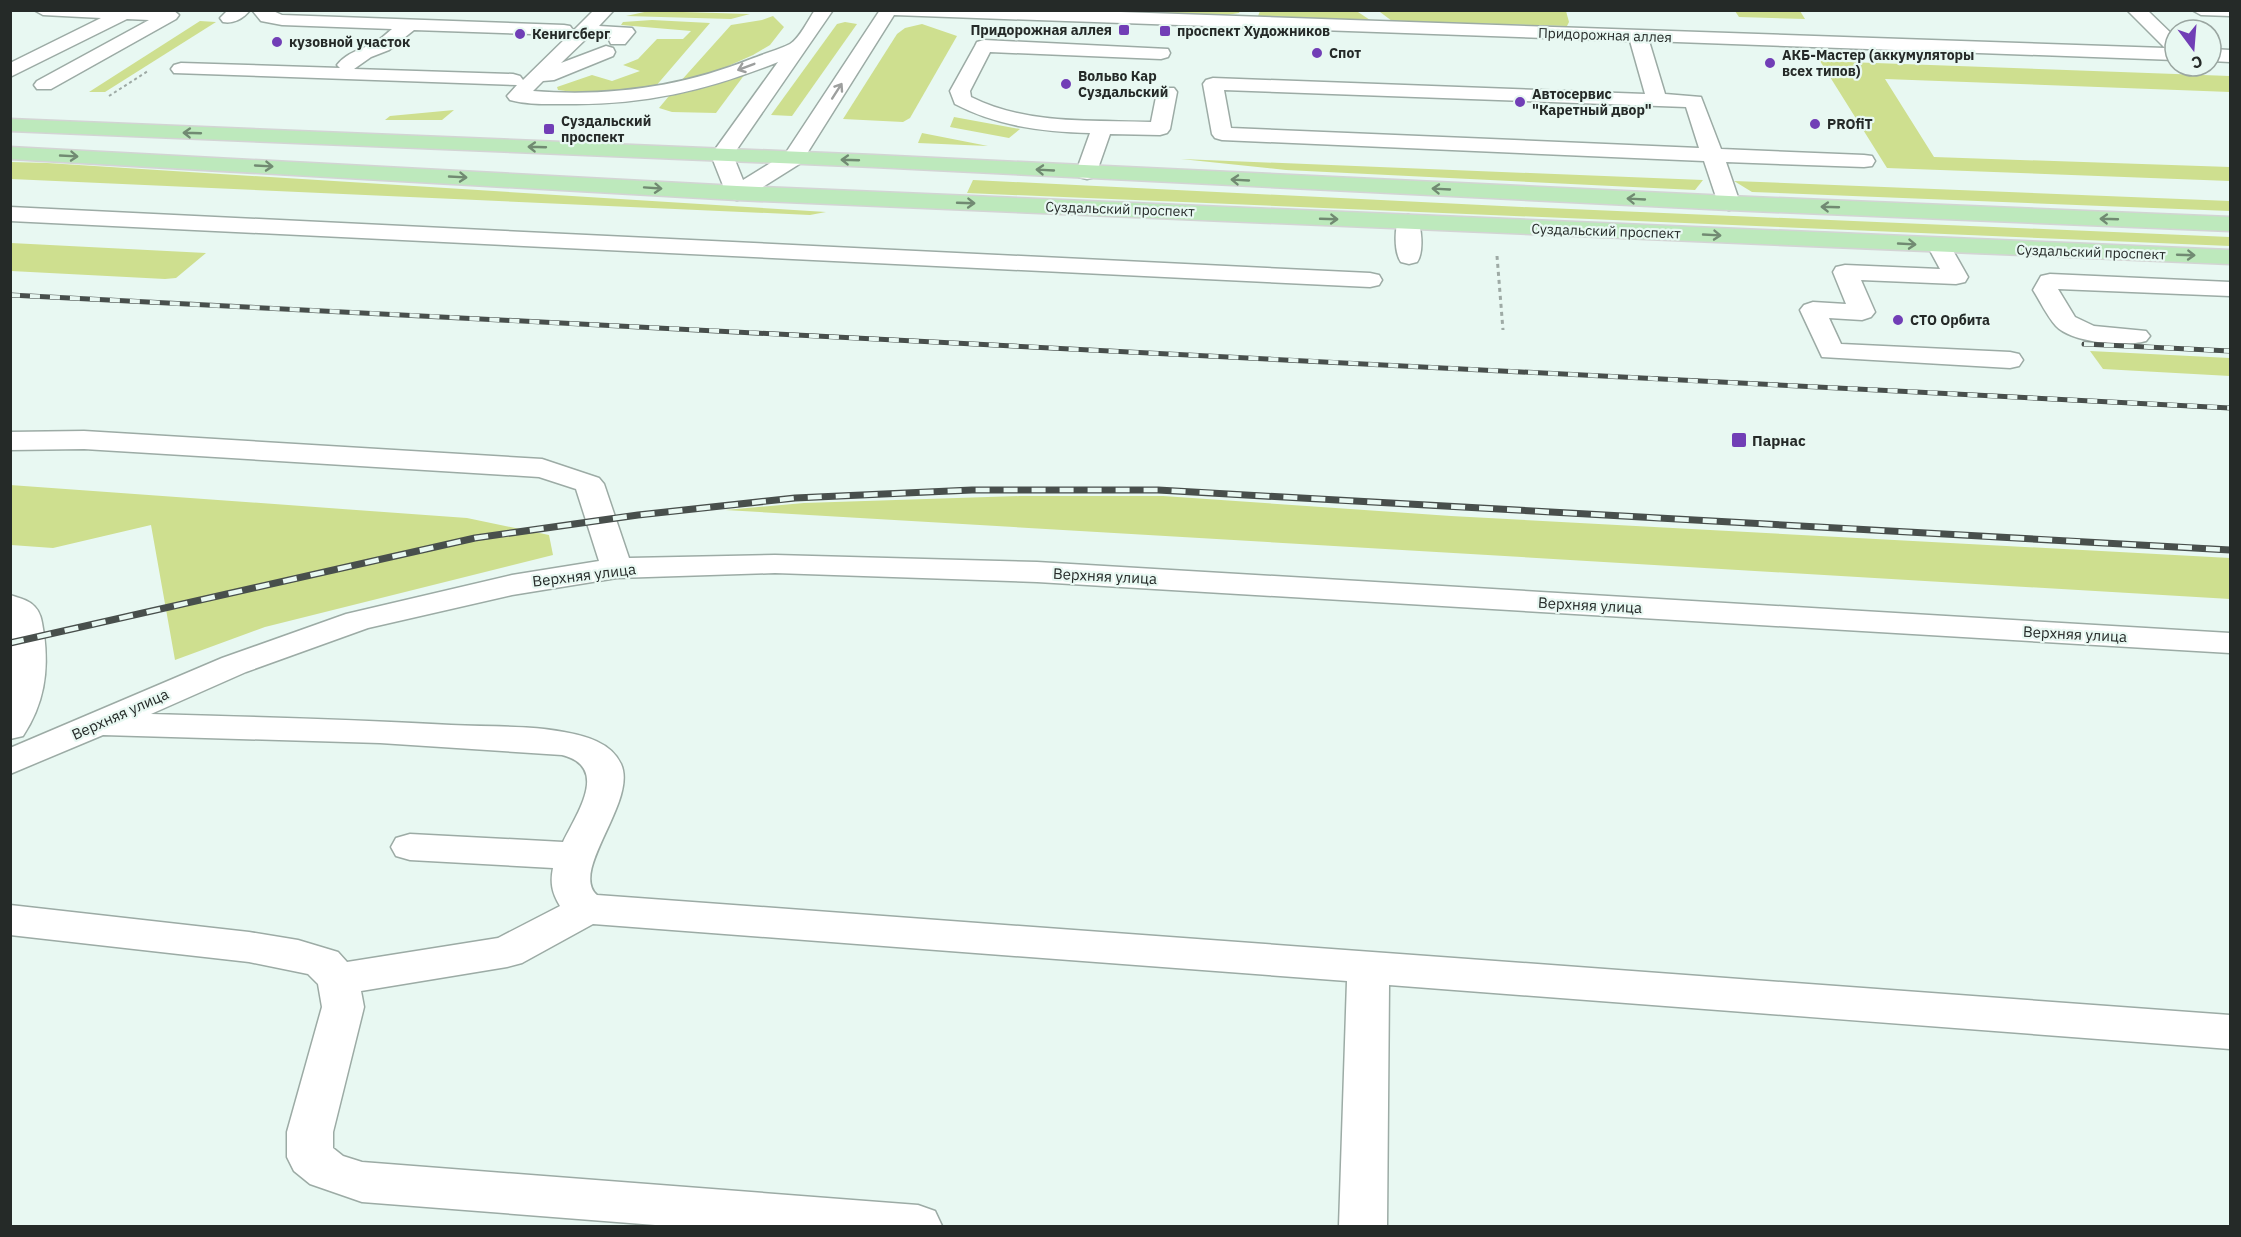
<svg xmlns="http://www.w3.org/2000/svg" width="2241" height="1237" font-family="'IBM Plex Sans',sans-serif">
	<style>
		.green { fill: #cedf8f }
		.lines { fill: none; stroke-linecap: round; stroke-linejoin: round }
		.minor-casing { stroke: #9caba5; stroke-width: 3 }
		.major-casing { stroke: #d3d4d4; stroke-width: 3 }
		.path-far1 { stroke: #9eaaa5; stroke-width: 2; stroke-dasharray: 3 3; stroke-linecap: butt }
		.path { stroke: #9eaaa5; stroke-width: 3; stroke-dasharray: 4 4; stroke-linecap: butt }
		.minor { fill: #fff; fill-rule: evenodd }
		.major { fill: #bde9bc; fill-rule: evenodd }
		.rail-far1-casing { stroke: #484f4c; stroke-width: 5 }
		.rail-casing { stroke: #484f4c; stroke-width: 7 }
		.rail-far1 { stroke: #e8f8f2; stroke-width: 4; stroke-dasharray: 10; stroke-linecap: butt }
		.rail { stroke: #e8f8f2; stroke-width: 4.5; stroke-dasharray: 14; stroke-linecap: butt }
		.oneway { stroke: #9d9f9e }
		.oneway2 { stroke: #718a72 }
		.poi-dot { fill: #713eb6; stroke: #e8f8f2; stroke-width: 2 }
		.labels { text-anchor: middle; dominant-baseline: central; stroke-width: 4.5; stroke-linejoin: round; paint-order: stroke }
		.far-poi-label { font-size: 14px; font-weight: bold; fill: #252a28; stroke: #e8f8f2; text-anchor: start }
		.far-street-label { font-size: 14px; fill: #252a28; stroke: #e8f8f2 }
		.poi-label { font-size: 15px; font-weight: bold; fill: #252a28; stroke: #e8f8f2; text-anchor: start }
		.street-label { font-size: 15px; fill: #252a28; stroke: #e8f8f2 }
	</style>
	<rect width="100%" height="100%" fill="#e8f8f2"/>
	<g class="green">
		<polygon points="1404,10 1566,11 1569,22 1567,26 1392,21 1380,12"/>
		<polygon points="649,11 750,14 731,19 626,16"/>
		<polygon points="1107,11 1240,10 1240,11 1239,13 1227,15"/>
		<polygon points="1260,11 1358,12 1370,20 1258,16"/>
		<polygon points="1735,11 1800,11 1805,19 1739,17"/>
		<polygon points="773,16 784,27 770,45 753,55 717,71 679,83 731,25 762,20"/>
		<polygon points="652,20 710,23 655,87 581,93 558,90 557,87 592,75 612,81 640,71 623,65 638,59 657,39 683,39 691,31 621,25 623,22"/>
		<polygon points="200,21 216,22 105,92 89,92"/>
		<polygon points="845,22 857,24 792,116 771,115 837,24"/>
		<polygon points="922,24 957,36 910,118 903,122 843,119 897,34 905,28"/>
		<polygon points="1820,61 2230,76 2230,92 1885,79 1934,157 2230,167 2230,181 1887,168"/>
		<polygon points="745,74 716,113 672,112 659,108 669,96"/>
		<polygon points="454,110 442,120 385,120 390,116"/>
		<polygon points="954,117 1020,129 1009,138 950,127"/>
		<polygon points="922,133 988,146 918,143"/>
		<polygon points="1181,159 1703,180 1695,190 1286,170"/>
		<polygon points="11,162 47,163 826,212 810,215 11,179"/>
		<polygon points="973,180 1522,207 2230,237 2230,246 967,193"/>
		<polygon points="1734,181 2230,201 2230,211 1752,192"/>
		<polygon points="11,243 206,253 176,278 165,279 11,271"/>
		<polygon points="2090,351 2230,358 2230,376 2103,369"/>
		<polygon points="10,485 467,518 549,535 553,555 265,627 175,660 151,525 53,548 11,545"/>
		<polygon points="1020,496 1163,496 1451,516 2230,558 2230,599 725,510 804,503"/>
	</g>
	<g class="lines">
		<defs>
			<g id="minor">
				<polygon points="34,10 173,10 179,15 176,19 51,89 37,89 34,85 37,81 149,20 127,19 10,77 10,63 101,18 43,15"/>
				<path d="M228 10H250C243 19 233 24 223 22L220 18Z"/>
				<path d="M252 10H271L282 15 564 25 570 26 573 30 571 33 594 10H614L599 26 632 28 635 32 625 44H611L609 40 611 37H588L561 63 606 46 613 48 615 52 613 56 554 80 543 81 533 91C609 97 681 87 751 59 763 54 778 50 790 44 800 38 808 20 815 10H833L733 155 743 180 785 154 880 10H1063L2165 48 2127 10H2147L2175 37V60L1649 41 1665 94 1701 97 1721 149 1864 155 1872 156 1875 161 1872 166 1864 167 1726 162 1740 203 1737 208 1729 210 1721 208 1718 203 1704 161 1222 140 1215 138 1212 134 1203 84 1206 80 1213 78 1645 94 1630 41 894 15 801 163 745 198 737 200 729 198 726 193 711 155 778 62C708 90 645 105 569 104 550 104 529 105 510 100L507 96 517 85 174 73 171 69 174 65 181 63 340 68 337 65C347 52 363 49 376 42 382 38 387 33 392 29L282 25 261 21ZM414 30 564 35 570 34 523 80 520 76 513 74 354 69 371 57 389 50ZM1224 90 1686 107 1699 148 1231 128Z"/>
				<polygon points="2192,10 2230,10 2230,16 2201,15"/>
				<path d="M984 40 1168 49 1170 53 1168 57 1161 59 990 52 970 91 971 97C1027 125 1090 120 1151 122L1157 92 1160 88H1174L1177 92 1170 129 1167 133 1160 135 1110 134 1095 177 1087 179 1079 177 1076 172 1090 133C1043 132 997 126 955 104L950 91 975 46 977 42Z"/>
				<polygon points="2211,49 2230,50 2230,62 2211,61"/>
				<polygon points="10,207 1370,273 1379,275 1382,280 1379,285 1370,287 10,221"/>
				<path d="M1408 215 1416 217C1422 226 1424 253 1417 262L1409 264 1401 262C1394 253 1394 226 1400 217Z"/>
				<polygon points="1939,238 1947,240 1968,277 1965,282 1956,284 1861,280 1875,312 1871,317 1862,320 1829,318 1841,344 2010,352 2019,354 2023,360 2019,366 2010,368 1822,357 1800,310 1804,305 1813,302 1846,304 1833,272 1836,267 1845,265 1940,269 1927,245 1931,240"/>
				<path d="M2050 274 2230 282V296L2058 289 2075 317 2094 326 2146 331 2150 336 2146 341C2125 347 2072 343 2056 326 2047 316 2040 301 2033 290L2041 276Z"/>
				<path d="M84 431 542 459 599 478 604 484 629 558 775 555 1037 562 2230 633V653L1037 582 775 573 617 578 512 595 368 628 246 672 151 714C251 717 351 719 451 725 486 727 530 725 564 732 585 736 611 742 621 764 638 801 569 871 597 895L2230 1015V1049L1389 985 1387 1226H1339L1347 981 593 924 522 963 507 967 361 991 364 1007 333 1132V1148L343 1156 362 1162 918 1205 935 1211 942 1226H668L362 1202 310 1184 294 1171 287 1157V1132L322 1007 318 984 308 974 249 962 10 935V905L249 932 298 940 338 952 347 962 498 938 560 906C552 893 550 883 553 868L410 860 396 856 391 847 396 838 410 834 563 842C577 813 610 767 562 755L380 743 103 735 10 774V748L222 658 346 614 512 575 599 561 576 489 539 477 84 449 10 450V432Z"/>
				<path d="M10 595C19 598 29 600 35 607 42 614 42 625 44 634 49 672 44 704 23 736L10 739Z"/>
			</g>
			<g id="major">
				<polygon points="10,119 874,155 1729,196 2230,217 2230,231 1729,210 874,167 10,131"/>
				<polygon points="10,147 737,186 2230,250 2230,264 737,200 10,159"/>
			</g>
		</defs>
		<use href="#minor" class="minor-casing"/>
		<use href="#major" class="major-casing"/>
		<polyline class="path-far1" points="109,96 148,71"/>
		<polyline class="path" points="1497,256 1503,330"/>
		<use href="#minor" class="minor"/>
		<use href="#major" class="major"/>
		<defs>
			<g id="rail-far1">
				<polyline points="10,295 2230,408"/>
				<polyline points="2084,344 2230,351"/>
			</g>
			<polyline id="rail" points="10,643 475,538 638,515 795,498 972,490 1158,490 2230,550"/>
		</defs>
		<use href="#rail-far1" class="rail-far1-casing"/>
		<use href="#rail" class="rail-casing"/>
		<use href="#rail-far1" class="rail-far1"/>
		<use href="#rail" class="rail"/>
	</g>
	<defs><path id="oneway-shaft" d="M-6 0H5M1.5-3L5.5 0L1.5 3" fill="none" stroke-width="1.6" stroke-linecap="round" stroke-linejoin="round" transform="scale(1.5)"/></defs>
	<g class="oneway">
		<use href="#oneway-shaft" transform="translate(746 67) rotate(159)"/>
		<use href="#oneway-shaft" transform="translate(837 91) rotate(-57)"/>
	</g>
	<g class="oneway2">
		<use href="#oneway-shaft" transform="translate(192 133) rotate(-178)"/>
		<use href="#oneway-shaft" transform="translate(537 147) rotate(-178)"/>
		<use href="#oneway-shaft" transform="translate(69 156) rotate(3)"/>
		<use href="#oneway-shaft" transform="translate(850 160) rotate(-178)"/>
		<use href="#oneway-shaft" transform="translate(264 166) rotate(3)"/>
		<use href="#oneway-shaft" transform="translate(1045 170) rotate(-177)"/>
		<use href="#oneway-shaft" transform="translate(458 177) rotate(3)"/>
		<use href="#oneway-shaft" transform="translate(1240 180) rotate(-177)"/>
		<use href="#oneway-shaft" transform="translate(653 188) rotate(4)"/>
		<use href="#oneway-shaft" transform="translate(1441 189) rotate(-177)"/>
		<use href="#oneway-shaft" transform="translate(1636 199) rotate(-177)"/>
		<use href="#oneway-shaft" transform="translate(966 203) rotate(2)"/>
		<use href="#oneway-shaft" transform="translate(1830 207) rotate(-178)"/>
		<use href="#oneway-shaft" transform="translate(1329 219) rotate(2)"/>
		<use href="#oneway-shaft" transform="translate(2109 219) rotate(-178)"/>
		<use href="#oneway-shaft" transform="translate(1712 235) rotate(3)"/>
		<use href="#oneway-shaft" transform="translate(1907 244) rotate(3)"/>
		<use href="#oneway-shaft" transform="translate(2186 255) rotate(2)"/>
	</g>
	<g class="poi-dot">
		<rect x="1118" y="24" width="12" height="12" rx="3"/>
		<rect x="1159" y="25" width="12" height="12" rx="3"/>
		<circle cx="520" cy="34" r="6"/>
		<circle cx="277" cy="42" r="6"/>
		<circle cx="1317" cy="53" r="6"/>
		<circle cx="1770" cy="63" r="6"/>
		<circle cx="1066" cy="84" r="6"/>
		<circle cx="1520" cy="102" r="6"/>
		<circle cx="1815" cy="124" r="6"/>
		<rect x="543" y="123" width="12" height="12" rx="3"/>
		<circle cx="1898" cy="320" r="6"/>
		<rect x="1731" y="432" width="16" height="16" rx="3"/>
	</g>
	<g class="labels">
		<g class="far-poi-label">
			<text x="1112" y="30" text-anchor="end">Придорожная аллея</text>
			<text x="1177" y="31">проспект Художников</text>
			<text x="532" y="34">Кенигсберг</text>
			<text x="289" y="42">кузовной участок</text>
			<text x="1329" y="53">Спот</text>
			<text x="1782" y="55">АКБ-Мастер (аккумуляторы<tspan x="1782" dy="16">всех типов)</tspan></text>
			<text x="1078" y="76">Вольво Кар<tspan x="1078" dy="16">Суздальский</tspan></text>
			<text x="1532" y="94">Автосервис<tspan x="1532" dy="16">"Каретный двор"</tspan></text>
			<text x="561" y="121">Суздальский<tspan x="561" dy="16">проспект</tspan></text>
			<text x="1827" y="124">PROfiT</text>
			<text x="1910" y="320">СТО Орбита</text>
		</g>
		<g class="far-street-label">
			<text transform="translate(1605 35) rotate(2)">Придорожная аллея</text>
			<text transform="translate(1120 209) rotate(2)">Суздальский проспект</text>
			<text transform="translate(1606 231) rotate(2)">Суздальский проспект</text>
			<text transform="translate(2091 252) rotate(2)">Суздальский проспект</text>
		</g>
		<g class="poi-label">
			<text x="1752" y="440">Парнас</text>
		</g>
		<g class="street-label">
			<text transform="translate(584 575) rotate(-7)">Верхняя улица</text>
			<text transform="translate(1105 576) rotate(3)">Верхняя улица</text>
			<text transform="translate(1590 605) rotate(3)">Верхняя улица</text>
			<text transform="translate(2075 634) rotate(3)">Верхняя улица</text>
			<text transform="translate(120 714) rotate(-24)">Верхняя улица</text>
		</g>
	</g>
	<rect width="2241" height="1237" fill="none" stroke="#252a28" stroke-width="24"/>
	<g transform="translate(2193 48) rotate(164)"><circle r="28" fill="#e8f8f2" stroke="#9aa6a1" stroke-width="1.5"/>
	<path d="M0-4.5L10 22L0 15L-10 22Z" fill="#713eb6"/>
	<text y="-9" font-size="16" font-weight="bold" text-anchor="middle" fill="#252a28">С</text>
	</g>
</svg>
